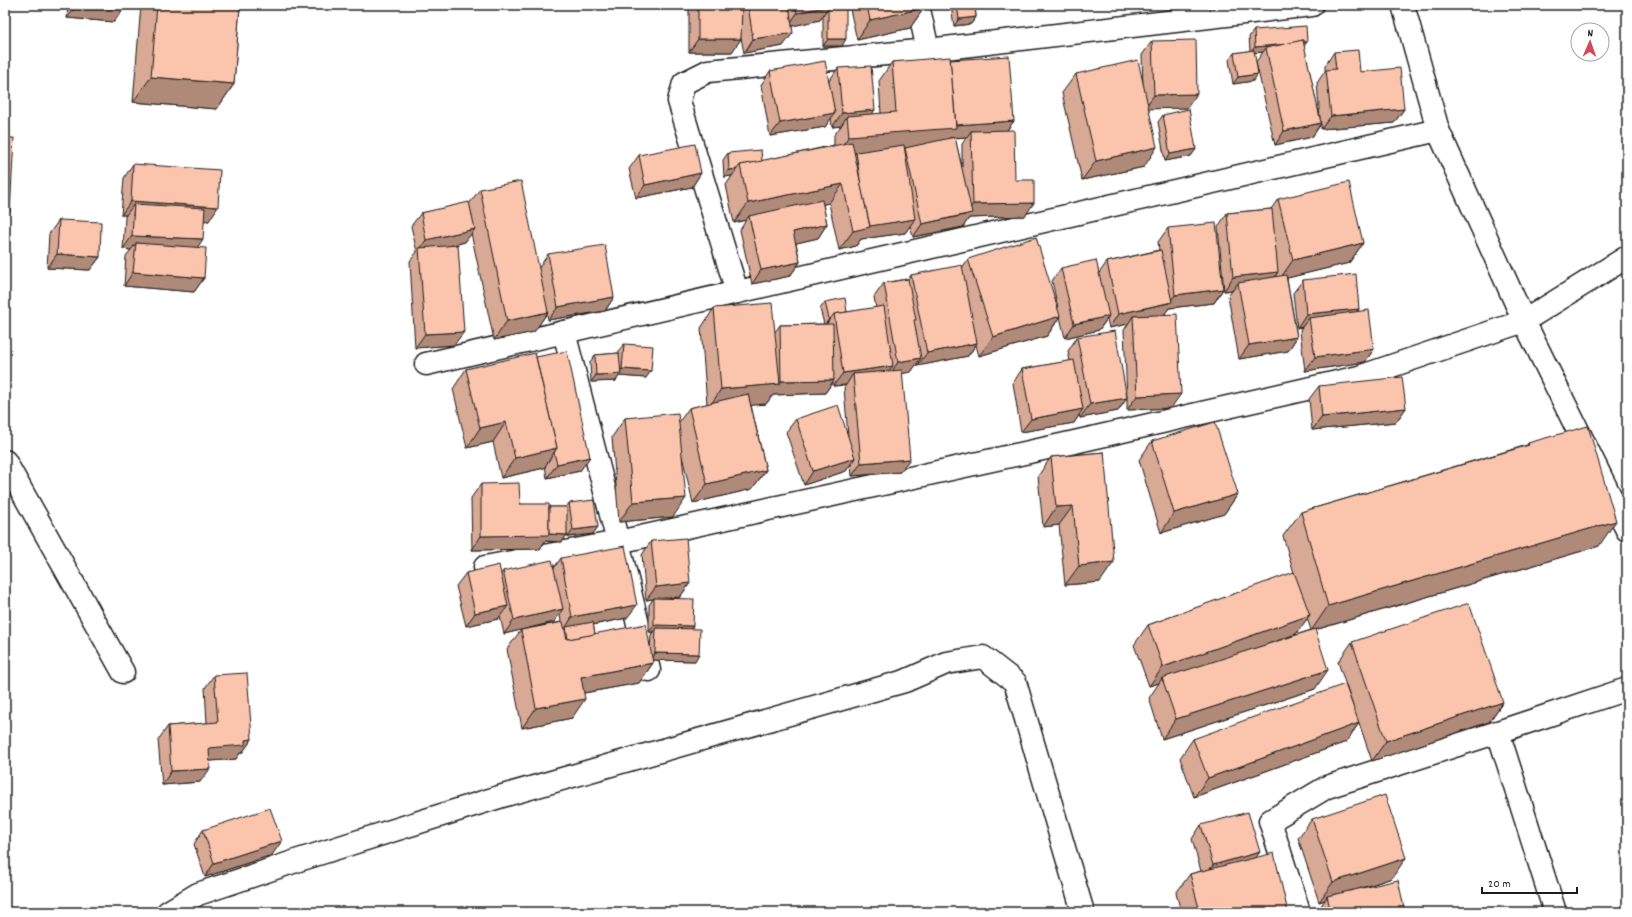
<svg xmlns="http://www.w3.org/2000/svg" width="1632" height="917" font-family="Dekko,sans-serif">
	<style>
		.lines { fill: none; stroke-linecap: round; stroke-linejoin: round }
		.minor-casing { stroke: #1c1c1c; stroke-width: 25 }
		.minor { stroke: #fff; stroke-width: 22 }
		.wall { fill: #d8a995; stroke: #1c1c1c; fill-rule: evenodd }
		.shaded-wall { fill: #b08a79; stroke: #1c1c1c }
		.building { fill: #fbc5ad; stroke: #1c1c1c }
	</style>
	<rect width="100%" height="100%" fill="#fff"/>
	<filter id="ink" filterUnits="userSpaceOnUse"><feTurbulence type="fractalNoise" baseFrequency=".025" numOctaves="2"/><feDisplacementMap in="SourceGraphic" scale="8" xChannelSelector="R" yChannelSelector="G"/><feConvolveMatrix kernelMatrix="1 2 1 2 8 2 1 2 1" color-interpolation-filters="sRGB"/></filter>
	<g filter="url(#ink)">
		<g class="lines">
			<defs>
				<g id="minor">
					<polyline points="918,5 928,50"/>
					<polyline points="1627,257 1524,321 1627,530"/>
					<polyline points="737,292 679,101 684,83 708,71 928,50 1312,5"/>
					<polyline points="564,332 618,542 649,670"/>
					<polyline points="426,364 1438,130"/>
					<polyline points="5,461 123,672"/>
					<polyline points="485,567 618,542 1070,443 1359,377 1524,321 1438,130 1403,5"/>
					<polyline points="1498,732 1555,912"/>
					<polyline points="168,912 198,894 299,860 499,797 905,681 946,663 983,657 1015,682 1083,912"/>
					<polyline points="1299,912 1270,821 1327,787 1498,732 1627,689"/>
				</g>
			</defs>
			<use href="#minor" class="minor-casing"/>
			<use href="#minor" class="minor"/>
		</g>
		<g class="wall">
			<polygon points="68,5 126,5 114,22 67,18"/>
			<polygon points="141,5 240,5 234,84 217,109 133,102"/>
			<polygon points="689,5 846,5 842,46 823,46 823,16 820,20 792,26 783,46 744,53 741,38 732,52 689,52"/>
			<polygon points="849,5 923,5 924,8 910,28 857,40"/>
			<polygon points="952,5 975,5 976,17 971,24 954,26 951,6"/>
			<polygon points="1208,5 1221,5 1209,10"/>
			<polygon points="1254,30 1304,46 1320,119 1317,83 1325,71 1325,66 1334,52 1360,72 1404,109 1394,123 1321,129 1321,124 1312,137 1275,145 1256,62 1263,52 1254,53 1253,81 1233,84 1229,60 1234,53 1250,51 1249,37"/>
			<polygon points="1152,41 1187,108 1149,108 1144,167 1082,180 1062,93 1076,74 1143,86 1142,55"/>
			<path d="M950 60 1014 121 1007 130 1015 180 1025 216 969 218 963 227 913 237 910 226 905 233 861 239 856 246 839 250 829 203 823 204 827 224 818 238 796 243 800 262 790 276 752 284 740 230 746 220 734 223 726 185 732 176 724 177 723 160 728 153 762 161 834 145V135L841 126 832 127 831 118 825 127 770 136 761 85 770 71 829 81 838 68 872 114H881L879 81 892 62ZM967 137 962 144V167L955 138Z"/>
			<polygon points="1163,115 1196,149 1191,156 1165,161 1158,122"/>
			<polygon points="639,155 701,173 692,187 636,198 629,169"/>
			<polygon points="133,164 209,221 204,220 197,247 204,278 194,292 124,286 126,256 131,250 123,249 125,217 126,215 121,215 124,178"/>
			<polygon points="480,189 539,268 548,254 614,297 605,311 548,320 547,313 534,332 494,340 471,233 465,242 449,246 454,345 415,348 410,261 417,252 411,226 421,213 469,204"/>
			<polygon points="1278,199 1363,243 1349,263 1287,278 1297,337 1288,351 1239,359 1228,296 1233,290 1224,291 1218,227 1227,213 1271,209"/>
			<polygon points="59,220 100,257 90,270 47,268 49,234"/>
			<polygon points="1168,228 1223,289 1214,303 1169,308 1164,315 1171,408 1127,410 1127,398 1118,411 1080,418 1079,415 1074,423 1021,432 1013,383 1022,369 1070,361 1068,351 1077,337 1127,397 1124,330 1128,324 1109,328 1107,319 1099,330 1065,338 1060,317 1047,336 979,356 976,345 968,356 917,366 917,363 911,372 902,373 900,472 852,476 851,464 846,471 804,485 786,432 796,419 848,436 844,388 846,385 833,386 833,382 825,393 773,395 766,404 751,405 766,470 752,489 693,503 682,456 673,517 619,522 612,437 625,418 679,422 689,408 707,404 701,328 714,308 775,332 780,325 824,324 820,309 825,302 847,312 876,308 874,297 884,283 908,279 911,275 962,268 968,259 1058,308 1052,281 1061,268 1099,273 1107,262 1159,250 1158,242"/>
			<polygon points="1303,280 1359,309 1358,311 1374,349 1365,362 1305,371 1300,331 1302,327 1297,328 1293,293"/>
			<polygon points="624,344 646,378 619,376 616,381 591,382 590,362 595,355 619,353 619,350"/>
			<polygon points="536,357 580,471 547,478 545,466 544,468 501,478 493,442 467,448 453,389 466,369"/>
			<polygon points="1319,386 1406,408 1396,422 1312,430 1309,399"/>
			<polygon points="1152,441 1238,494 1224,514 1161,533 1139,460"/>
			<path d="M1528 443 1599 546 1315 630V689L1162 739 1149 698 1159 683 1149 686 1134 645 1148 625 1294 573 1283 536 1301 512 1527 445ZM1307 618 1311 630 1280 640 1296 634Z"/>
			<polygon points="1104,452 1100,582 1065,585 1059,525 1043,527 1038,476 1051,457"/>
			<polygon points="481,484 520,504 549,507 566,507 569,503 593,534 568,537 567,534 562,542 545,541 540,549 472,550 471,498"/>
			<polygon points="651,541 690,583 680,597 665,598 693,626 691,629 695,661 652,660 653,663 639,683 584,693 572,718 522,728 507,649 521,630 561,622 560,614 554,622 504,634 500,616 498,619 466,626 456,586 466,573 501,575 503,571 554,568 561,558 627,618 593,625 595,634 650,649 651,635 653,632 649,632 649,605 653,599 646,600 642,555"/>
			<polygon points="1352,642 1503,702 1489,722 1372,761 1359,723 1346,742 1194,797 1180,758 1193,739 1353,706 1338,662"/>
			<polygon points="214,675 252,739 242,753 240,753 236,759 209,761 200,782 162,785 158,740 168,726 207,723 205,688"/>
			<polygon points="1312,819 1392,878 1356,890 1405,912 1318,912 1318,910 1325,900 1319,902 1298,838"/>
			<polygon points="1201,825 1256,858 1288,912 1181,912 1176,893 1190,874 1201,871 1192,839"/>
			<polygon points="203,830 272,855 205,877 194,844"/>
		</g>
		<g class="shaded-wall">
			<polygon points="77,5 126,5 114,22 67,18"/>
			<polygon points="1213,5 1221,5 1209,10"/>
			<polygon points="829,6 820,20 788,27 797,13"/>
			<polygon points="924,8 910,28 857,40 870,20"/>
			<polygon points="976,17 971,24 954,26 959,19"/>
			<polygon points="793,33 783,46 744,53 753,39"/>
			<polygon points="698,39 741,39 732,52 689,52"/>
			<polygon points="828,39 846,39 842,46 823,46"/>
			<polygon points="1307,42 1302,49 1266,48 1263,52 1250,53 1255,47"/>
			<polygon points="1258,74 1253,81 1233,84 1238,77"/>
			<polygon points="151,77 234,84 217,109 133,102"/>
			<polygon points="1197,94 1187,108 1144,109 1154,95"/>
			<polygon points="1404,109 1394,123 1321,129 1331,116"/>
			<polygon points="875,110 865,123 847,116 841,126 832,127 842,113"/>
			<polygon points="835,113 825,127 770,136 780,123"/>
			<polygon points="1014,121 1004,134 971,131 967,137 949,138 942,148 905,148 903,151 856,152 854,155 835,156 849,136 954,125"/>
			<polygon points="1321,123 1312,137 1275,145 1284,131"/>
			<polygon points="1157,147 1144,167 1082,180 1096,161"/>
			<polygon points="1196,149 1191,156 1165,161 1170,154"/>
			<polygon points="737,169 732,176 724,177 729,170"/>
			<polygon points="701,173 692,187 636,198 645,185"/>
			<polygon points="843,184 829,203 750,220 749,216 746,220 734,223 748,203"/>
			<polygon points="131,201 218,207 209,221 133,216 134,204 126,215 121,215"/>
			<polygon points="1034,203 1025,216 969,218 963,227 913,237 922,224 965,215 973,204"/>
			<polygon points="5,212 10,212 5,219"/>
			<polygon points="915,219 905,233 861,239 856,246 839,250 853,231 867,226"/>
			<polygon points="827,224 818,238 784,246 793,232"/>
			<polygon points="475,229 465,242 420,253 420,249 426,240"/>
			<polygon points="132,236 203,239 194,253 136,243 131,250 123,249"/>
			<polygon points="1363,243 1349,263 1279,280 1293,260"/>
			<polygon points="57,254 100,257 90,270 47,268"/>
			<polygon points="800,262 790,276 752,284 761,270"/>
			<polygon points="133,272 204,278 194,292 124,286"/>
			<polygon points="1278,272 1269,286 1238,283 1233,290 1224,291 1233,277"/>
			<polygon points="1223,289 1214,303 1169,308 1163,316 1133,316 1128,324 1109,328 1118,314 1169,303 1175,295"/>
			<polygon points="614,297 605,311 548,320 558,307"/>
			<polygon points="1359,309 1350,322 1309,318 1302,327 1297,328 1306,314"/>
			<polygon points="548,312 534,332 494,340 507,321"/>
			<polygon points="1060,316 1047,336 979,356 993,337"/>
			<polygon points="1109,316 1099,330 1065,338 1074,324"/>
			<polygon points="829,319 830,319 825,326 824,326"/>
			<polygon points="464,332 454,345 415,348 425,334"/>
			<polygon points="1297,337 1288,351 1239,359 1249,345"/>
			<polygon points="977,343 968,356 917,366 927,353"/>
			<polygon points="1374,349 1365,362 1305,371 1315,357"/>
			<polygon points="921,358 911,372 889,376 898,362"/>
			<polygon points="893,366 883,379 853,374 846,385 833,386 843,373"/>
			<polygon points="622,369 651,371 646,378 619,376 616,381 591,382 596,375 618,374"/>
			<polygon points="834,380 825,393 773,395 766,404 708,409 721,389 779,384 781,381"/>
			<polygon points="1181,394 1171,408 1127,410 1137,396"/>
			<polygon points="1127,398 1118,411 1080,418 1090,404"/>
			<polygon points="1406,408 1396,422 1312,430 1322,417"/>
			<polygon points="1083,409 1074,423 1021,432 1031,419"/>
			<polygon points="506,422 493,442 467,448 480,428"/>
			<polygon points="557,448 544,468 501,478 515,458"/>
			<polygon points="590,457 580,471 547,478 557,464"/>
			<polygon points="855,458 846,471 804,485 813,471"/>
			<polygon points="910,459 900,472 852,476 861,463"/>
			<polygon points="766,470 752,489 693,503 707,484"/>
			<polygon points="1238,494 1224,514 1161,533 1174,513"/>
			<polygon points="686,498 673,517 619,522 633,502"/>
			<polygon points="1073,506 1059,525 1043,527 1056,507"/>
			<polygon points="1616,521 1599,546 1311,631 1328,606"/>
			<polygon points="598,527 593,534 568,537 573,530"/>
			<polygon points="547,534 567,535 562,542 545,541 540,549 472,550 481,536"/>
			<polygon points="1114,562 1100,582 1065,585 1079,566"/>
			<polygon points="690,583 680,597 654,599 654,598 653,599 646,600 656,587"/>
			<polygon points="637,605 627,618 566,630 566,627 572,617"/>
			<polygon points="508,606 498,619 466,626 475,613"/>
			<polygon points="563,609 554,622 504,634 514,620"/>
			<polygon points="1310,615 1296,634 1163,682 1162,678 1159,683 1149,686 1163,667"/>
			<polygon points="654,625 693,626 688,633 656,628 653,632 649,632"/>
			<polygon points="655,653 699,654 695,661 650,660"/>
			<polygon points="653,663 639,683 567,696 581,677"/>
			<polygon points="1328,670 1315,689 1162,739 1176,719"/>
			<polygon points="585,699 572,718 522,728 536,708"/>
			<polygon points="1503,702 1489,722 1372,761 1386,741"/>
			<polygon points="1359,723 1346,742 1194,797 1208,778"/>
			<polygon points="252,739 242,753 240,753 236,759 199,762 209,748 245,740"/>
			<polygon points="210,769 200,782 162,785 171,771"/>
			<polygon points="282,841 272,855 205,877 214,863"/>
			<polygon points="1260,852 1250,866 1203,879 1213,865"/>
			<polygon points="1406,858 1392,878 1328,899 1327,896 1325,900 1319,902 1333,882"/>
		</g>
		<g class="building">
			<polygon points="157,5 240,5 234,84 151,77"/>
			<polygon points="698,5 742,5 741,39 698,39"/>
			<polygon points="748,5 789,5 793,33 753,39"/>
			<polygon points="796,5 829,5 829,6 797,13"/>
			<polygon points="829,5 846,5 846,39 828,39 828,9 829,6"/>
			<polygon points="867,5 923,5 924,8 870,20"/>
			<polygon points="957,5 975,5 976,17 959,19"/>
			<polygon points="1306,26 1307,42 1303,42 1303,40 1288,44 1255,47 1254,30"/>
			<polygon points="1196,40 1197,94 1154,95 1152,41"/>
			<polygon points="1303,40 1321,123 1284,131 1266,48"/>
			<polygon points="1254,50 1258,74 1238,77 1234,53"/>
			<polygon points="1358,50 1360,72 1400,68 1404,109 1331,116 1326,70 1336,69 1334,52"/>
			<polygon points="1009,56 1014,121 956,125 950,60"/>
			<polygon points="950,57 956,128 849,136 847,116 896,112 892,62"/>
			<polygon points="1138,60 1157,147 1096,161 1076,74"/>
			<polygon points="825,61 835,113 780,123 770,71"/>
			<polygon points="871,66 875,110 842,113 838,68"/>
			<polygon points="1189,109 1196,149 1170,154 1163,115"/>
			<polygon points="1014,130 1015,180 1034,180 1034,203 973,204 971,131"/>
			<polygon points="955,137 972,213 922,224 905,148"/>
			<polygon points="5,138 14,138 10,212 5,212"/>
			<polygon points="852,142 870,227 853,231 843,184 748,203 740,165"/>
			<polygon points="695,144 701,173 645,185 639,155"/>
			<polygon points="904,145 915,219 870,226 861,186 856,152"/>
			<polygon points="761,150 762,161 740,165 737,169 729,170 728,153"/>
			<polygon points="133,164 220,170 218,207 131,201"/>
			<polygon points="521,181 548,312 507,321 480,189"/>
			<polygon points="1349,182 1363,243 1293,260 1278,199"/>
			<polygon points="822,200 827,224 793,232 800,262 761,270 749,216"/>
			<polygon points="469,202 475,229 426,240 421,213"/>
			<polygon points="134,204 205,208 203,239 132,236"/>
			<polygon points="1272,209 1278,272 1233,277 1227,213"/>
			<polygon points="59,220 101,222 100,257 57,254"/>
			<polygon points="1216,223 1223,289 1175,295 1168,228"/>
			<polygon points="1036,237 1060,316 993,337 968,259"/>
			<polygon points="136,243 206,248 204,278 133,272"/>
			<polygon points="458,245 464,332 425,334 419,248"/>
			<polygon points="605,245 614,297 558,307 548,254"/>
			<polygon points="1161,250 1172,302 1118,314 1107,262"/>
			<polygon points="1096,260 1109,316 1074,324 1061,268"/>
			<polygon points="962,265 977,343 927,353 911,275"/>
			<polygon points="1356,274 1359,309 1306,314 1303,280"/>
			<polygon points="1286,275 1297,337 1249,345 1238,283"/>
			<polygon points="908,279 916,320 914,320 921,358 898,362 884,283"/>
			<polygon points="845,298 847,312 834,314 830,319 829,319 825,302"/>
			<polygon points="772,303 780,384 721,389 714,308"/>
			<polygon points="884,306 893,366 843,373 834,314"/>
			<polygon points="1369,310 1374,349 1315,357 1309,318"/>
			<polygon points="1177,314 1181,394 1137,396 1133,316"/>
			<polygon points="833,324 834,380 781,381 780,325"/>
			<polygon points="1115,331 1127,398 1090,404 1077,337"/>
			<polygon points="624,344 653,346 651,371 622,369"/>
			<polygon points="567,351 590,457 557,464 554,453 557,448 536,357"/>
			<polygon points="535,353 557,448 515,458 506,422 480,428 466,369"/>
			<polygon points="619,353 621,374 596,375 595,355"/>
			<polygon points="1074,360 1083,409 1031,419 1022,369"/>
			<polygon points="902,370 910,459 861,463 853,374"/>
			<polygon points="1402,377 1406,408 1322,417 1319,386"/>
			<polygon points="748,394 766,470 707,484 689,408"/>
			<polygon points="838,405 855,458 813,471 796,419"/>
			<polygon points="678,413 686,498 633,502 625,418"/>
			<polygon points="1215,422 1238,494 1174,513 1152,441"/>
			<polygon points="1588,426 1616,521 1328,606 1301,512 1529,445 1528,443"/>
			<polygon points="1104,452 1114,562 1079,566 1073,506 1056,507 1051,457"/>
			<polygon points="519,483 520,504 549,504 549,535 481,536 481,484"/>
			<polygon points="594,500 598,527 573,530 569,503"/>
			<polygon points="549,507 567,507 567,535 549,534"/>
			<polygon points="686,538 690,583 656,587 651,541"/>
			<polygon points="625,546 637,605 572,617 561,558"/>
			<polygon points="552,560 563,609 514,620 503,571"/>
			<polygon points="499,565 508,606 475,613 466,573"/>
			<polygon points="1294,572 1310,615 1163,667 1148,625"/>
			<polygon points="654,598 694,599 693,626 654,625"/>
			<polygon points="1469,603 1503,702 1386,741 1352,642"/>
			<polygon points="563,622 567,639 646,624 653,663 581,677 585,699 536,708 521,630"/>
			<polygon points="593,622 595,634 568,639 566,627"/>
			<polygon points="656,628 700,629 699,654 655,653"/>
			<polygon points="1315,629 1328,670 1176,719 1162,678"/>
			<polygon points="247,673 252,739 245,740 245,745 209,748 210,769 171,771 168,726 218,722 214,675"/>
			<polygon points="1345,684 1359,723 1208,778 1193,739"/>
			<polygon points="1385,795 1406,858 1333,882 1312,819"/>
			<polygon points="270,808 282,841 214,863 203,830"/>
			<polygon points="1248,812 1260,852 1213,865 1201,825"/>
			<polygon points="1274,853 1288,912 1200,912 1190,874"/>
			<polygon points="1398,880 1405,912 1331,912 1327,896"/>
		</g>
	</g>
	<rect width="1632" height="917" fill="none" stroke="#fff" stroke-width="20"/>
	<rect x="10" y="10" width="1612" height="897" fill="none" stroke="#1c1c1c" stroke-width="1.5" filter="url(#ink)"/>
	<g transform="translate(1590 42) rotate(2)"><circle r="19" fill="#ffffff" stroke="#a4a4a4"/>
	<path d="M0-3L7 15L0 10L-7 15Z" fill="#d1495b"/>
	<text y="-6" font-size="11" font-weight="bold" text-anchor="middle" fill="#1c1c1c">N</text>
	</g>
	<path d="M1482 887v6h95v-6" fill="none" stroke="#1c1c1c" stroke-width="2"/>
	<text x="1488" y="887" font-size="12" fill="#1c1c1c" stroke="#ffffff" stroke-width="3" paint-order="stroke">20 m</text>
</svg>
